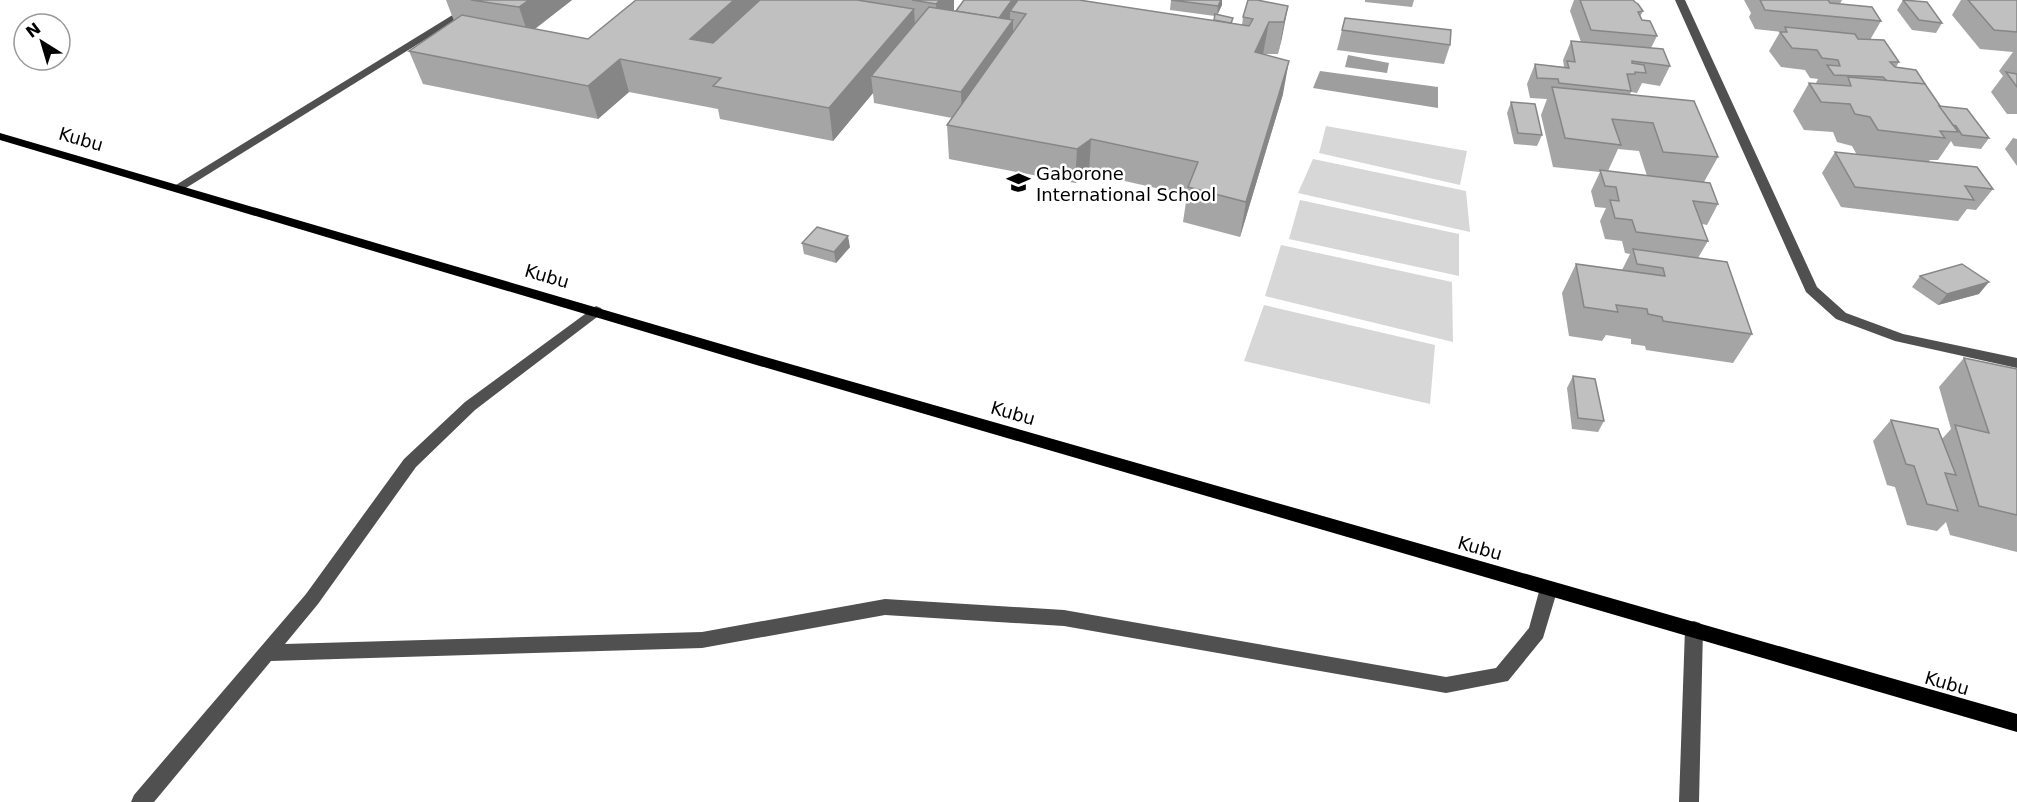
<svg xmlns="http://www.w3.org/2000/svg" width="2017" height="802" font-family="'DejaVu Sans',sans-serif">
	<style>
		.green { fill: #d7d7d7 }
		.water { fill: #9e9e9e }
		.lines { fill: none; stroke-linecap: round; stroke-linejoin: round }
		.minor { fill: #505050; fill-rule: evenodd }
		.major { fill: #000; fill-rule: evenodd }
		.wall { fill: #a5a5a5; fill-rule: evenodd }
		.shaded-wall { fill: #868686 }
		.building { fill: #c0c0c0; stroke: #868686; stroke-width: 1.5 }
		.labels { text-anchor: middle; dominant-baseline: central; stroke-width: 5; stroke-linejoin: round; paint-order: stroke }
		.street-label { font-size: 18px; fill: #000; stroke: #fff }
		.poi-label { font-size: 18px; fill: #000; stroke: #fff; text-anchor: start }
	</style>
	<rect width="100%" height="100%" fill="#fff"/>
	<g class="green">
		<polygon points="1326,126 1467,151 1460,185 1319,153"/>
		<polygon points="1313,159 1466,191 1470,232 1298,193"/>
		<polygon points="1300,200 1459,234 1459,276 1289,239"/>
		<polygon points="1281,245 1452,282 1453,342 1265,296"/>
		<polygon points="1264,305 1435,345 1430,404 1244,361"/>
	</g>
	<g class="water">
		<polygon points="1348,55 1389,63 1387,73 1345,67"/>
		<polygon points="1320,71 1438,87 1438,108 1313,88"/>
	</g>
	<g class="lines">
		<g class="minor">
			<polygon points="477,0 489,0 181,191 173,191 171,188"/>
			<polygon points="1675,0 1685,0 1817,287 1846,313 1903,334 2017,358 2017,368 1895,341 1836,319 1806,292"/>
			<polygon points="596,306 601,308 603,311 601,314 475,410 416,467 318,604 285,644 702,632 885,599 1064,610 1446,677 1496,668 1529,628 1540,588 1543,583 1549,581 1555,583 1558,588 1543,638 1508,681 1446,693 1064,626 885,615 702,648 271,661 154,802 131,802 134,795 306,594 404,459 465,402"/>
			<polygon points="1694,621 1700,623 1703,629 1699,802 1679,802 1685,629 1688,623"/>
		</g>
		<polygon class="major" points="0,133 762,356 2017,714 2017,732 753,364 0,140"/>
	</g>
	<g class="wall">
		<polygon points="446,0 572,0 535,29 588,39 636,0 954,0 954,11 956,11 964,0 1214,20 1215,16 1170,10 1171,0 1222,0 1222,5 1217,14 1233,18 1232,23 1242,25 1243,17 1288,6 1278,54 1263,54 1283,94 1240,237 1183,222 1187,195 1089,173 1075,183 949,159 947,125 952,118 874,103 873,93 833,141 720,119 718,109 629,92 598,119 423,84 409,51 454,21"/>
		<polygon points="1365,0 1414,0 1412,7 1365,2"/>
		<path d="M1574 0H1633L1643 11 1640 17 1642 20 1657 36 1651 48 1670 66 1660 86 1642 83 1637 93 1631 92 1630 95 1718 157 1704 182 1718 204 1707 225 1702 224 1708 241 1698 258 1752 334 1733 363 1646 350 1645 346 1631 344V339L1606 335 1602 341 1569 336 1562 293 1576 264 1622 270 1630 254 1625 253 1622 241 1605 239 1600 221 1606 208 1595 207 1591 191 1600 172 1553 167 1541 115 1547 99 1530 98 1527 84 1535 64 1564 67 1563 60 1571 41 1581 42 1570 11ZM1618 149 1639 151 1647 176 1608 171Z"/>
		<polygon points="1744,0 1842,0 1840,4 1881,21 1870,40 1899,62 1896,67 1925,84 1939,106 1989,138 1981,149 1954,146 1951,141 1938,160 1930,160 1928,162 1993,189 1976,210 1967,209 1958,221 1841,207 1822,173 1835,152 1857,155 1852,146 1837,142 1833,132 1804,130 1793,111 1809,83 1816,83 1818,79 1810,78 1805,70 1781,67 1769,51 1780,32 1782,32 1755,29 1749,17 1751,13"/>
		<polygon points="1903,0 1942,23 1936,33 1912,30 1897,10"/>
		<polygon points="1961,0 2017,0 2017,114 2007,114 1991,92 2003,76 1999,71 2013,52 1980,49 1952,15"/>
		<polygon points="1345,18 1450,45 1444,64 1337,50"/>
		<polygon points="1511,102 1542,135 1537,146 1514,144 1507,113"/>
		<polygon points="2013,138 2017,139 2017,166 2005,149"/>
		<polygon points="802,243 850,247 836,263 804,254"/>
		<polygon points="1920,276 1979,294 1938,305 1912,287"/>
		<polygon points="1964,358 2017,369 2017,552 1950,535 1946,522 1937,531 1907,525 1895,487 1887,485 1873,441 1891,420 1942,439 1951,429 1939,387"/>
		<polygon points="1573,376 1604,421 1598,432 1572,429 1567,388"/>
	</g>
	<g class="shaded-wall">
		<polygon points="529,0 572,0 528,34 519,7"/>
		<polygon points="734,0 763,0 698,72 690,39"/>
		<polygon points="940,0 954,0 954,12 938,30 936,4"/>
		<polygon points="1012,0 1026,0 1010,11 1010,23 999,18"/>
		<polygon points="1221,0 1222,0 1222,5 1217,16 1218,6"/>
		<polygon points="1288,6 1282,38 1278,54 1284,22"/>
		<polygon points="914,9 916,41 871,76 873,93 833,141 829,108"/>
		<polygon points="1013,20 1013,47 962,120 961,92"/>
		<polygon points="1269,22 1263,54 1255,52"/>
		<polygon points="620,59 629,92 598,119 588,86"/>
		<polygon points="1289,61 1283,94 1240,237 1246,202"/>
		<polygon points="1091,139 1089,173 1075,183 1077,149"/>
		<polygon points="848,236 850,247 836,263 834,252"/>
		<polygon points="1989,282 1979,294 1938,305 1947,294"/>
	</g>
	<g class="building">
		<polygon points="471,0 529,0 519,7"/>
		<polygon points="636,0 734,0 690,39 713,43 760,0 857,0 914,9 829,108 713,86 721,78 620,59 588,86 409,51 462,15 588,39"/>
		<polygon points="912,0 940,0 936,4"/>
		<polygon points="964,0 1012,0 999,18 956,11"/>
		<polygon points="1018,0 1079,0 1249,26 1253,19 1243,17 1248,0 1257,0 1288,6 1284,22 1269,22 1255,52 1289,61 1246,202 1188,187 1198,162 1091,139 1077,149 947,125 1026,14 1010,11"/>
		<polygon points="1171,0 1221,0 1218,6"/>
		<polygon points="1580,0 1633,0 1635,2 1638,4 1643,11 1638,12 1642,20 1650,21 1657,36 1591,30"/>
		<polygon points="1760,0 1828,0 1830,3 1872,7 1881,21 1765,10"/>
		<polygon points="1903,0 1927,2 1942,23 1919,20"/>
		<polygon points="1968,0 2017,0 2017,32 1994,30"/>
		<polygon points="929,7 1013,20 961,92 871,76"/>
		<polygon points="1215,14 1233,18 1231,23 1214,20"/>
		<polygon points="1345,18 1451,30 1450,45 1342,30"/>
		<polygon points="1785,27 1855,34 1858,39 1884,40 1899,62 1890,62 1895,67 1916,70 1925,84 1887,81 1883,77 1834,75 1827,65 1840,66 1838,60 1822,58 1817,50 1792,48 1780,32 1787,32"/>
		<polygon points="1571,41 1663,49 1670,66 1632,61 1632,63 1644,65 1646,73 1635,72 1635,74 1627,74 1631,91 1559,83 1558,79 1537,78 1535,64 1569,68 1567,61 1575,62"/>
		<polygon points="2006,72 2017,74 2017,87"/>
		<polygon points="1848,77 1925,84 1958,132 1940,131 1945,138 1878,130 1870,117 1855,114 1850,104 1821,102 1809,83 1851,86"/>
		<polygon points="1552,87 1694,101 1718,157 1663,152 1653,123 1612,119 1621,145 1565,138"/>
		<polygon points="1511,102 1535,104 1542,135 1518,133"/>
		<polygon points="1939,106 1967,109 1989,138 1962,135 1956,126 1953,125"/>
		<polygon points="1835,152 1977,167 1993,189 1965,186 1974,200 1855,187"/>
		<polygon points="1600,170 1710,183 1718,204 1693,201 1708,241 1636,232 1632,220 1615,218 1610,200 1619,201 1616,187 1605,186"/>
		<polygon points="817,227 848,236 834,252 802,243"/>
		<polygon points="1633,249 1727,262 1752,334 1663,321 1662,317 1648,314 1647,309 1616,305 1618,312 1584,307 1576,264 1665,276 1663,268 1637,264"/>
		<polygon points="1962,264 1989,282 1947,294 1920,276"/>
		<polygon points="1964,358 2017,369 2017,515 1979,506 1955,425 1989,433"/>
		<polygon points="1573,376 1595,379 1604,421 1578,418"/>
		<polygon points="1891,420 1938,429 1956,475 1945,473 1958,511 1927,504 1914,466 1906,464"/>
	</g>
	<defs>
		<symbol id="school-bare" viewBox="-9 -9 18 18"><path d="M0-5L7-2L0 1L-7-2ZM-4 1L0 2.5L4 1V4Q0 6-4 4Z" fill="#000" stroke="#fff" stroke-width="2.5" paint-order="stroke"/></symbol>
	</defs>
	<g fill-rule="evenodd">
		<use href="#school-bare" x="1002" y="166" width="33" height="33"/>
	</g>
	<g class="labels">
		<g class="street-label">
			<text transform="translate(81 139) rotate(16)">Kubu</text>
			<text transform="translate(547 276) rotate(16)">Kubu</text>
			<text transform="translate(1013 413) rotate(16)">Kubu</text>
			<text transform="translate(1480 548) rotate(16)">Kubu</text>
			<text transform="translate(1947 683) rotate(16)">Kubu</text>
		</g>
		<g class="poi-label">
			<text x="1036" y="173">Gaborone<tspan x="1036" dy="21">International School</tspan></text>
		</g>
	</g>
	<g transform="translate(42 42) rotate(323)"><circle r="28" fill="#ffffff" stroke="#999999" stroke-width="1.5"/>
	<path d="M0-4.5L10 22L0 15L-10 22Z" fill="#000000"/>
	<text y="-9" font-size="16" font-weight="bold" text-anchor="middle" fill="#000000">N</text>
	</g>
</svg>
